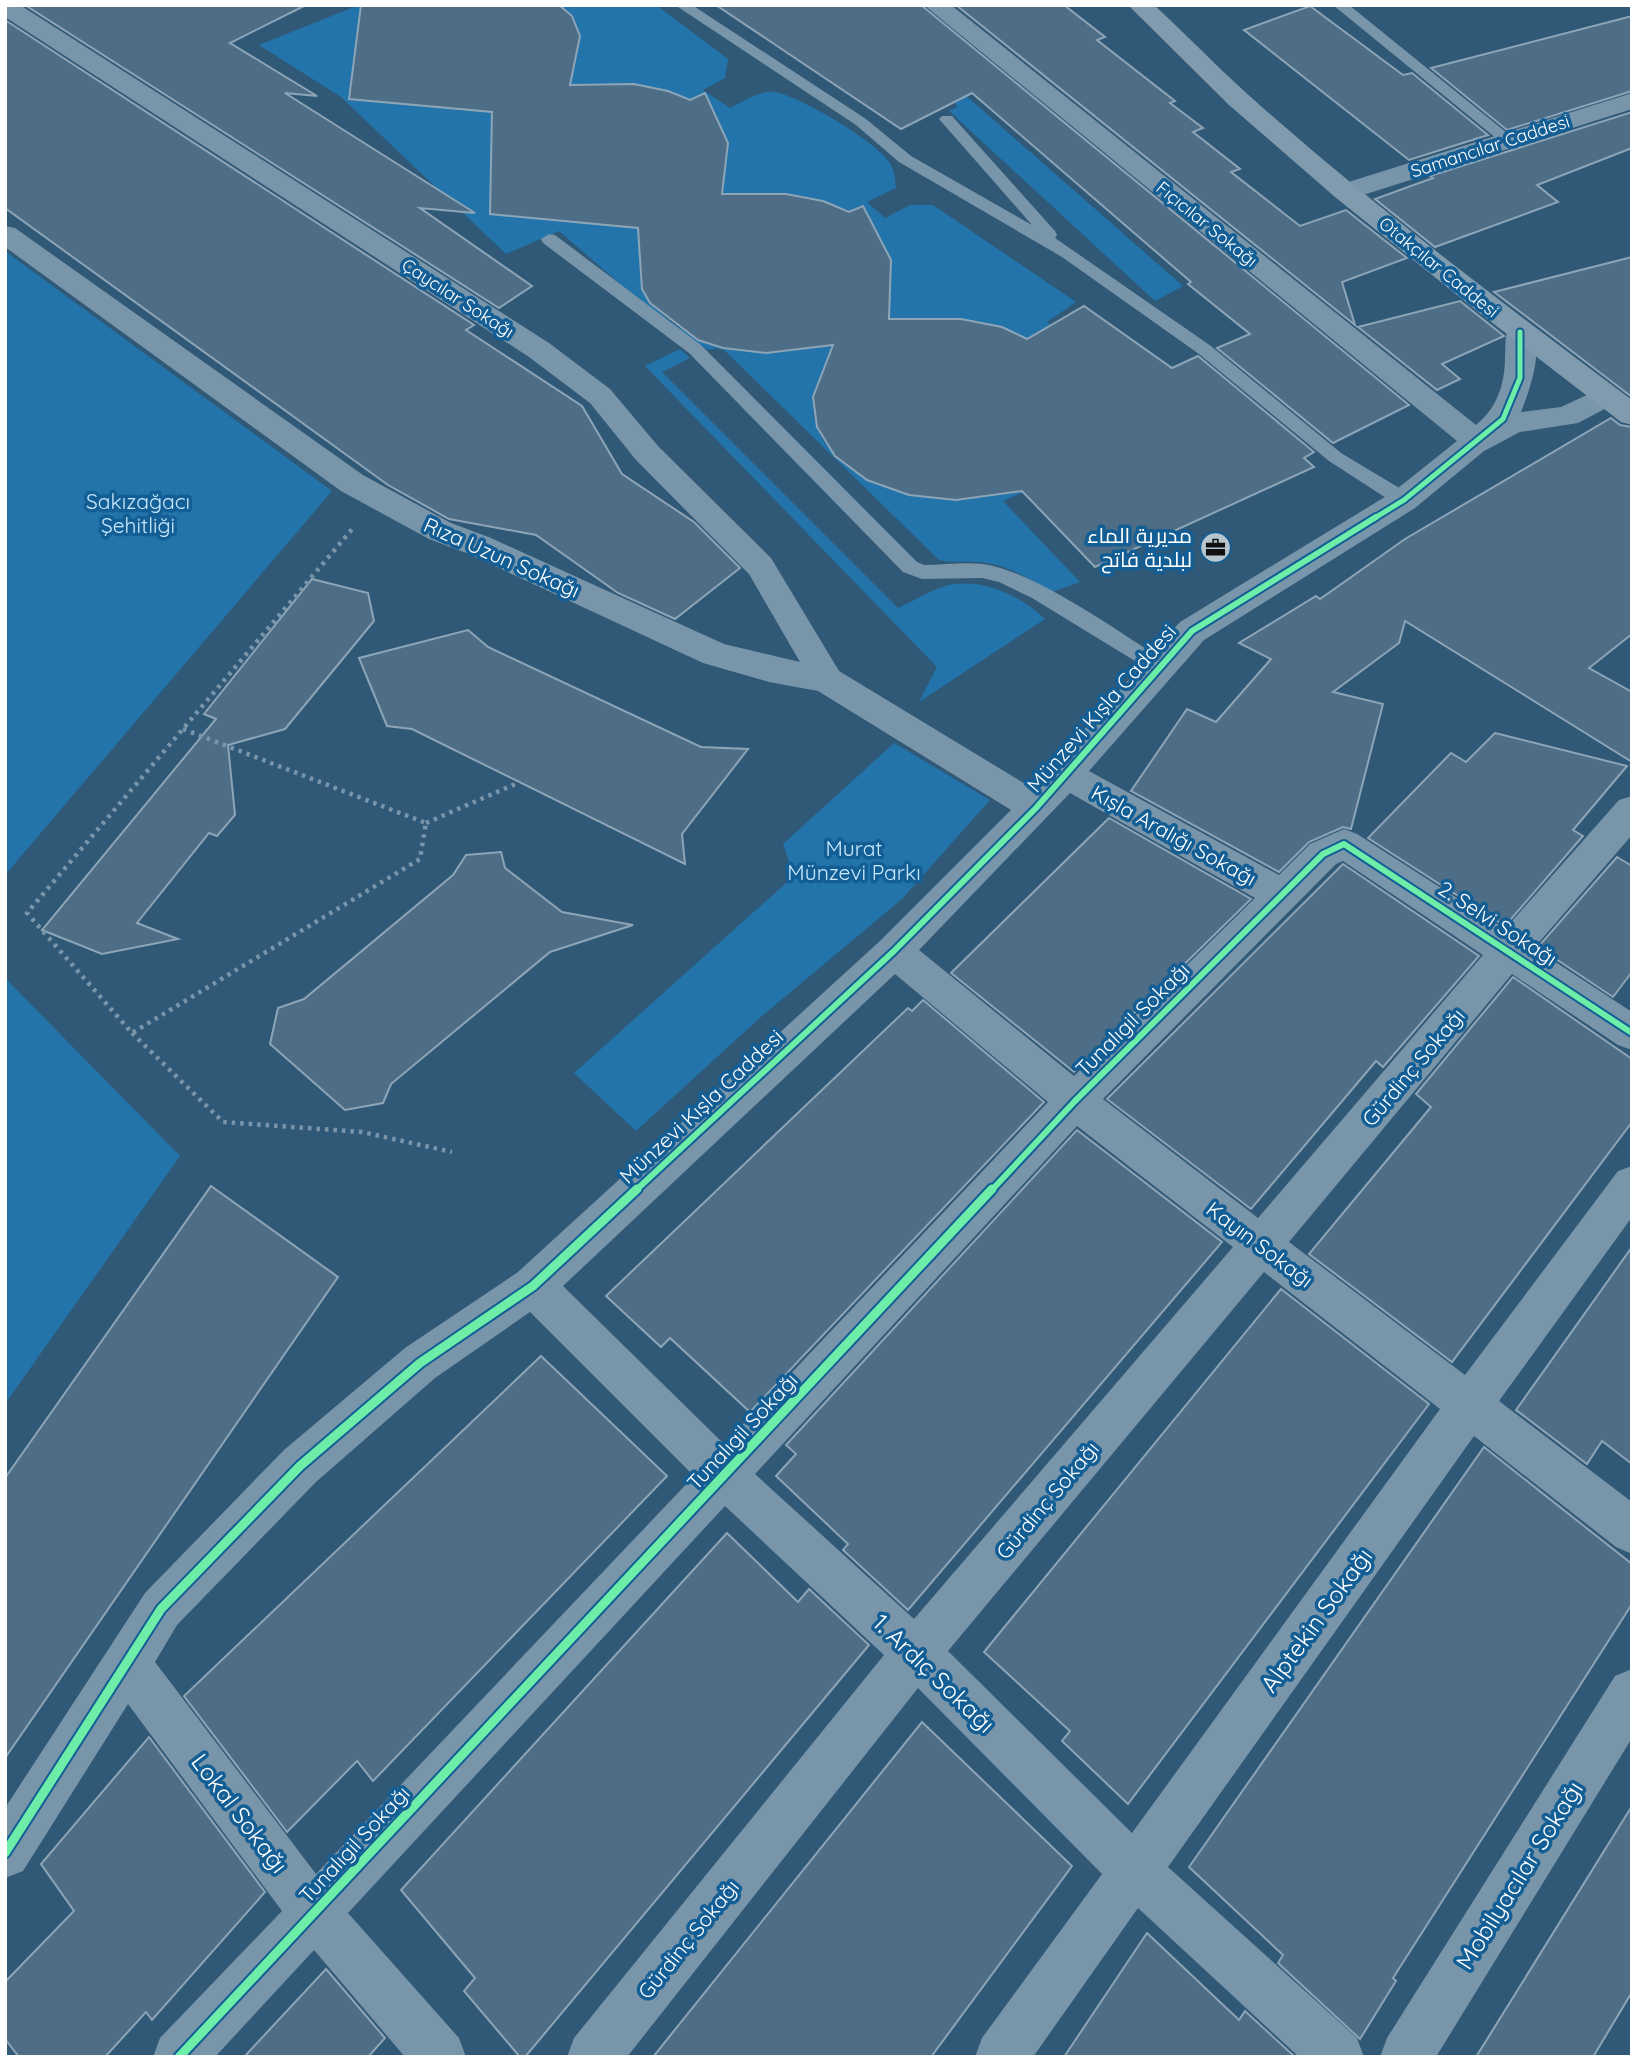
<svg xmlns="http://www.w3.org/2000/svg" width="1637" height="2062" font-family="Quicksand,Cairo,sans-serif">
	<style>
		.green { fill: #2274aa; fill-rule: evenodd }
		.building { fill: #4d6e86; stroke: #8da5b7; stroke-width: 2 }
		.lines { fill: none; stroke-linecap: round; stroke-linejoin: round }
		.path { stroke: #7995a9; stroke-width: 4.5; stroke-dasharray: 3.5 5; stroke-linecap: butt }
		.lane { fill: #7995a9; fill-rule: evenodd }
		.street { fill: #7995a9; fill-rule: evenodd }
		.secondary { fill: #809bae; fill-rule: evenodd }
		.cycleway-far2-casing { stroke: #125e95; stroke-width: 9 }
		.cycleway-far1-casing { stroke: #125e95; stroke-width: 10 }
		.cycleway-casing { stroke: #125e95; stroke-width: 13 }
		.cycleway-far2 { stroke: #6deda7; stroke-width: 5 }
		.cycleway-far1 { stroke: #6deda7; stroke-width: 6 }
		.cycleway { stroke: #6deda7; stroke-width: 9 }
		.labels { text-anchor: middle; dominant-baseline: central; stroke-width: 7; stroke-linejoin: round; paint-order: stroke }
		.far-street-label { font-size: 18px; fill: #fff; stroke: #125e95 }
		.park-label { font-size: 21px; fill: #c8e8fd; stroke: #125e95 }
		.poi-label { font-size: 21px; fill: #fff; stroke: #125e95; text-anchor: end }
		.street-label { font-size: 21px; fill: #fff; stroke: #125e95 }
		.near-street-label { font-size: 24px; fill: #fff; stroke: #125e95 }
	</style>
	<rect width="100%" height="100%" fill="#305977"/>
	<g class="green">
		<path d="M359 5H392C371 26 351 35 358 67L404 101 457 108 557 5H656L728 59 725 78 703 90 730 108C742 102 761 90 775 92 799 96 884 145 892 167 895 173 895 182 896 188L867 202 885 218 910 205H933L1076 302 1047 322 1097 359 1131 339 1154 359 1129 446 1003 501 1080 582 1052 592C1029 579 1007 564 979 562 965 561 953 563 939 560L724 350 717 348 708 350 665 323 559 231 506 254 341 97 259 45ZM493 144 603 224 547 216 495 178 491 161ZM766 194C825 198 909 221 885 297L707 342C682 331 665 320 648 299L738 196ZM835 357 1018 487C986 496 956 501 923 497 876 491 802 452 815 394 818 379 826 368 835 357Z"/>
		<polygon points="964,94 1183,286 1155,301 949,111 957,107 954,100"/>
		<polygon points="5,251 332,491 5,875"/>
		<path d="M680 349 690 358 662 372 898 608C915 601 936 586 955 584 988 580 1022 597 1045 619L919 702 937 667 645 366Z"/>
		<polygon points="894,743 990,800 902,899 762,1016 636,1131 574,1073 794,876 783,844"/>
		<polygon points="5,978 180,1156 5,1404"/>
	</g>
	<g class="building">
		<polygon points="25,5 306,5 230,43 317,96 285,93 475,213 420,208 532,286 499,308"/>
		<polygon points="361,5 559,5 572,16 580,36 570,85 634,84 668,91 690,100 705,93 728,143 722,194 786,194 823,201 849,212 863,206 891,260 889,319 961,319 1002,327 1027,339 1084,306 1172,368 1198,356 1314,452 1304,458 1314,467 1095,567 1022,491 956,500 909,495 867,480 835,456 817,427 813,397 833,345 766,353 723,348 698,340 650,303 642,289 638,228 490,214 492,112 349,99"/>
		<polygon points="716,5 921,5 1409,405 1333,443 1217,348 1250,334 1188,284 1191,282 972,93 901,129"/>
		<polygon points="956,5 1064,5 1105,37 1097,40 1175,101 1170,103 1203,128 1193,132 1240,169 1231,172 1300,226 1346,210 1407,258 1342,282 1355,325"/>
		<polygon points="1310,6 1403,75 1412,73 1488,135 1409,160 1244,30"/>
		<polygon points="1632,16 1632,91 1507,130 1431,68"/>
		<polygon points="5,20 474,325 466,330 582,406 622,474 694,522 740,568 675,619 618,593 536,535 449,519 388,485 5,208"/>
		<polygon points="1632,112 1632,148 1537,185 1558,202 1435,247 1375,199 1433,178 1430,176"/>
		<polygon points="1632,257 1632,397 1494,292"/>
		<polygon points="1460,301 1504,336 1442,364 1460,379 1437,390 1358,327"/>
		<polygon points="1611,418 1620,425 1632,427 1632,634 1589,668 1632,692 1632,762 1405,621 1399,643 1333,692 1383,704 1351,829 1343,827 1309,842 1279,872 1131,791 1187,709 1216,722 1271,659 1239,643 1316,596 1320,599 1405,539"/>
		<polygon points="312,579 368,593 374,621 285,729 228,745 235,815 217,836 209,833 137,923 178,939 102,954 42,930 216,719 204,714"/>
		<polygon points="468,630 488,647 701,747 748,749 682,834 685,864 412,729 387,726 359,658"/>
		<polygon points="1495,733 1627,766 1573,830 1583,836 1505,926 1368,838 1451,753 1466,762"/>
		<polygon points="1109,818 1251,899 1074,1072 951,973"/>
		<polygon points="501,852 505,868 562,912 633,925 550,952 391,1084 383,1103 345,1110 270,1044 278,1008 304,999 453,875 466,855"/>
		<polygon points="1617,857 1632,866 1632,972 1613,997 1538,947"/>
		<polygon points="1343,864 1479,956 1383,1067 1376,1061 1251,1209 1107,1099"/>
		<polygon points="1513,977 1632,1059 1632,1122 1452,1362 1309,1254 1431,1107 1416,1094"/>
		<polygon points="923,1000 1044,1102 750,1412 670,1338 661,1347 606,1296 908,1008 912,1011"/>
		<polygon points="1077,1130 1222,1242 908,1610 843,1550 848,1544 776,1476 796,1454 786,1445"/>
		<polygon points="211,1186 338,1277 5,1758 5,1478"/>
		<polygon points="1632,1247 1632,1464 1602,1441 1587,1464 1516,1410"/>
		<polygon points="1281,1289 1429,1404 1128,1804 1062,1741 1070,1731 984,1652"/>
		<polygon points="541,1356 667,1476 373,1781 357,1761 287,1832 184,1696"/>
		<polygon points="1484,1447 1632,1564 1632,1604 1393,1978 1396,1981 1360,2039 1278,1963 1283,1955 1189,1867"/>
		<polygon points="727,1533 798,1602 809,1589 869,1645 525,2057 520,2057 464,1991 475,1978 401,1890"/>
		<polygon points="922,1722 1072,1866 931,2057 653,2057"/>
		<polygon points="149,1737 265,1892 152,2020 146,2012 105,2057 19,2057 5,2039 5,1982 74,1911 41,1864"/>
		<polygon points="1632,1806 1632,1992 1593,2057 1476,2057"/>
		<polygon points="1147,1933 1239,2020 1245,2011 1295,2057 1064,2057"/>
		<polygon points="326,1969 385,2038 368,2057 244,2057"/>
	</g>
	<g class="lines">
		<g class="path">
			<polyline points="183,729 426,823 420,859 132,1033 27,913 354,527"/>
			<polyline points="426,823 520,782"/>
			<polyline points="132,1033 223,1122 362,1132 452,1152"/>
		</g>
		<g class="lane">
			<polygon points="675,5 692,5 866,119 911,156 1032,225 939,119 942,116 952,116 1055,231 1057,235 1055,238 1211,346 1341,453 1411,495 1413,500 1411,505 1397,505 1329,461 1199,354 1062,257 899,162 856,125"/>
			<polygon points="1333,5 1349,5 1512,137 1515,140 1512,143 1502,143"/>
			<path d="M549 234 555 235 701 345 917 562 924 565C943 565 964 562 983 564 1035 571 1120 633 1167 662L1170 667 1167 672 1160 674 1153 672 1032 598 999 582 982 578 922 579 903 572 689 353 543 243 541 239Z"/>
		</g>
		<g class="street">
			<path d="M5 5H20L549 343 610 389 658 446 771 558 839 671 1032 788 1180 622 1393 492 1457 441 924 5H951L1476 425C1497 408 1505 384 1505 357 1506 346 1504 335 1510 325L1520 323 1530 325C1545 348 1530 389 1521 412L1561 407 1606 386 1616 389 1621 396 1616 403 1578 423 1520 432 1484 451 1415 508 1204 640 1089 771 1279 875 1310 844 1344 829 1357 834 1505 929 1619 800 1632 796V835L1534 948 1632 1012V1050L1618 1045 1512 974 1289 1242 1465 1375 1618 1171 1632 1166V1217L1499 1401 1632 1502V1554L1616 1547 1474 1436 1168 1867 1357 2038 1364 2057H1299L1138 1908 1033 2057H975L982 2038 1102 1874 918 1688 627 2057H567L574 2038 884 1655 725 1506 348 1913 459 2038 466 2057H405L314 1950 215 2057H153L160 2038 282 1911 128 1704 23 1871 5 1878V1808L145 1593 284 1450 405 1348 518 1272 881 940 1011 810 818 691 769 682 703 663 469 554 429 539 341 491 5 247V226L15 228 363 475 451 523 491 538 724 644 800 662 749 574 636 460 590 403 529 357 5 17ZM1070 793 1255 898 1074 1076 919 950ZM1343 861 1483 955 1258 1218 1103 1099 1336 864ZM895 974 1048 1102 724 1444 563 1286ZM1077 1126 1233 1247 914 1619 755 1474ZM1264 1272 1440 1409 1132 1833 948 1651ZM530 1312 694 1476 316 1874 155 1662 177 1625 316 1482 435 1378Z"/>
			<polygon points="1632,93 1632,109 1357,197 1348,199 1339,197 1335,191 1339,185"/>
			<polygon points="1632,1669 1632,1738 1436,2057 1380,2057 1387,2038 1615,1676"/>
		</g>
		<path class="secondary" d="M1128 5H1154C1191 39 1225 75 1262 107 1380 211 1506 306 1632 400V425L1621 422 1477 311 1335 197 1229 105Z"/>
		<defs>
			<polyline id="cycleway-far2" points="1373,519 1404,500 1503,419 1520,378 1520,332"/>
			<g id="cycleway-far1">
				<polyline points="635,1191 894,951 1036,808 1192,631 1376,517"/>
				<polyline points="991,1191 1075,1101 1323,854 1344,844 1632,1033"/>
			</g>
			<g id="cycleway">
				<polyline points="5,1853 161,1609 300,1466 420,1363 533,1286 637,1189"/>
				<polyline points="179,2057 992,1189"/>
			</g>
		</defs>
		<use href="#cycleway-far2" class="cycleway-far2-casing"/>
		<use href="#cycleway-far1" class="cycleway-far1-casing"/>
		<use href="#cycleway" class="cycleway-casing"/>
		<use href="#cycleway-far2" class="cycleway-far2"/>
		<use href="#cycleway-far1" class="cycleway-far1"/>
		<use href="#cycleway" class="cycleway"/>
	</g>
	<defs>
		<symbol id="office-disc" viewBox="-11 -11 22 22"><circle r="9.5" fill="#b7c5cf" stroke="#125e95"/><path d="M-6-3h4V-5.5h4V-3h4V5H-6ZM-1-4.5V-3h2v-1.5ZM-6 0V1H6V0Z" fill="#111"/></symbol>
	</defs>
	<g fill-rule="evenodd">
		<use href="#office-disc" x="1198" y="530" width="35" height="35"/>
	</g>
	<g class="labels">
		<g class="far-street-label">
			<text transform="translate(1490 146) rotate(-18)">Samancılar Caddesi</text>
			<text transform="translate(1207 224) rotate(39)">Fıçıcılar Sokağı</text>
			<text transform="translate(1439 267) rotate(39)">Otakçılar Caddesi</text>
			<text transform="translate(458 298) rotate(33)">Çaycılar Sokağı</text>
		</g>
		<g class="park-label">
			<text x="138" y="501">Sakızağacı<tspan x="138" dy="24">Şehitliği</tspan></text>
			<text x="854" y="848">Murat<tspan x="854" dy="24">Münzevi Parkı</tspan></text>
		</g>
		<g class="poi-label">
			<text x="1192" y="535">مديرية الماء<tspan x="1192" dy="24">لبلدية فاتح</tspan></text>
		</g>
		<g class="street-label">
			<text transform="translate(502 557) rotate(24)">Rıza Uzun Sokağı</text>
			<text transform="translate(1101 708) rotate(-49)">Münzevi Kışla Caddesi</text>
			<text transform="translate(1174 835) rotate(29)">Kışla Aralığı Sokağı</text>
			<text transform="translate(1498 923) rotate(33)">2. Selvi Sokağı</text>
			<text transform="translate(1132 1019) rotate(-45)">Tunalıgil Sokağı</text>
			<text transform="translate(1413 1067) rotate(-50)">Gürdinç Sokağı</text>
			<text transform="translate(701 1106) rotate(-43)">Münzevi Kışla Caddesi</text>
			<text transform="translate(1260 1244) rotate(37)">Kayın Sokağı</text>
			<text transform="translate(742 1431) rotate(-47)">Tunalıgil Sokağı</text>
			<text transform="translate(1047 1500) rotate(-50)">Gürdinç Sokağı</text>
			<text transform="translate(354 1844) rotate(-47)">Tunalıgil Sokağı</text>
			<text transform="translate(688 1939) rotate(-51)">Gürdinç Sokağı</text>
		</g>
		<g class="near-street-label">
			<text transform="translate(1316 1620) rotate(-54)">Alptekin Sokağı</text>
			<text transform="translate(934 1673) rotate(44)">1. Ardıç Sokağı</text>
			<text transform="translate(240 1813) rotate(53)">Lokal Sokağı</text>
			<text transform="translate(1519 1875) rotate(-58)">Mobilyacılar Sokağı</text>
		</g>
	</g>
	<rect width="1637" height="2062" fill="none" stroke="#ffffff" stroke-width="14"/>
</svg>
